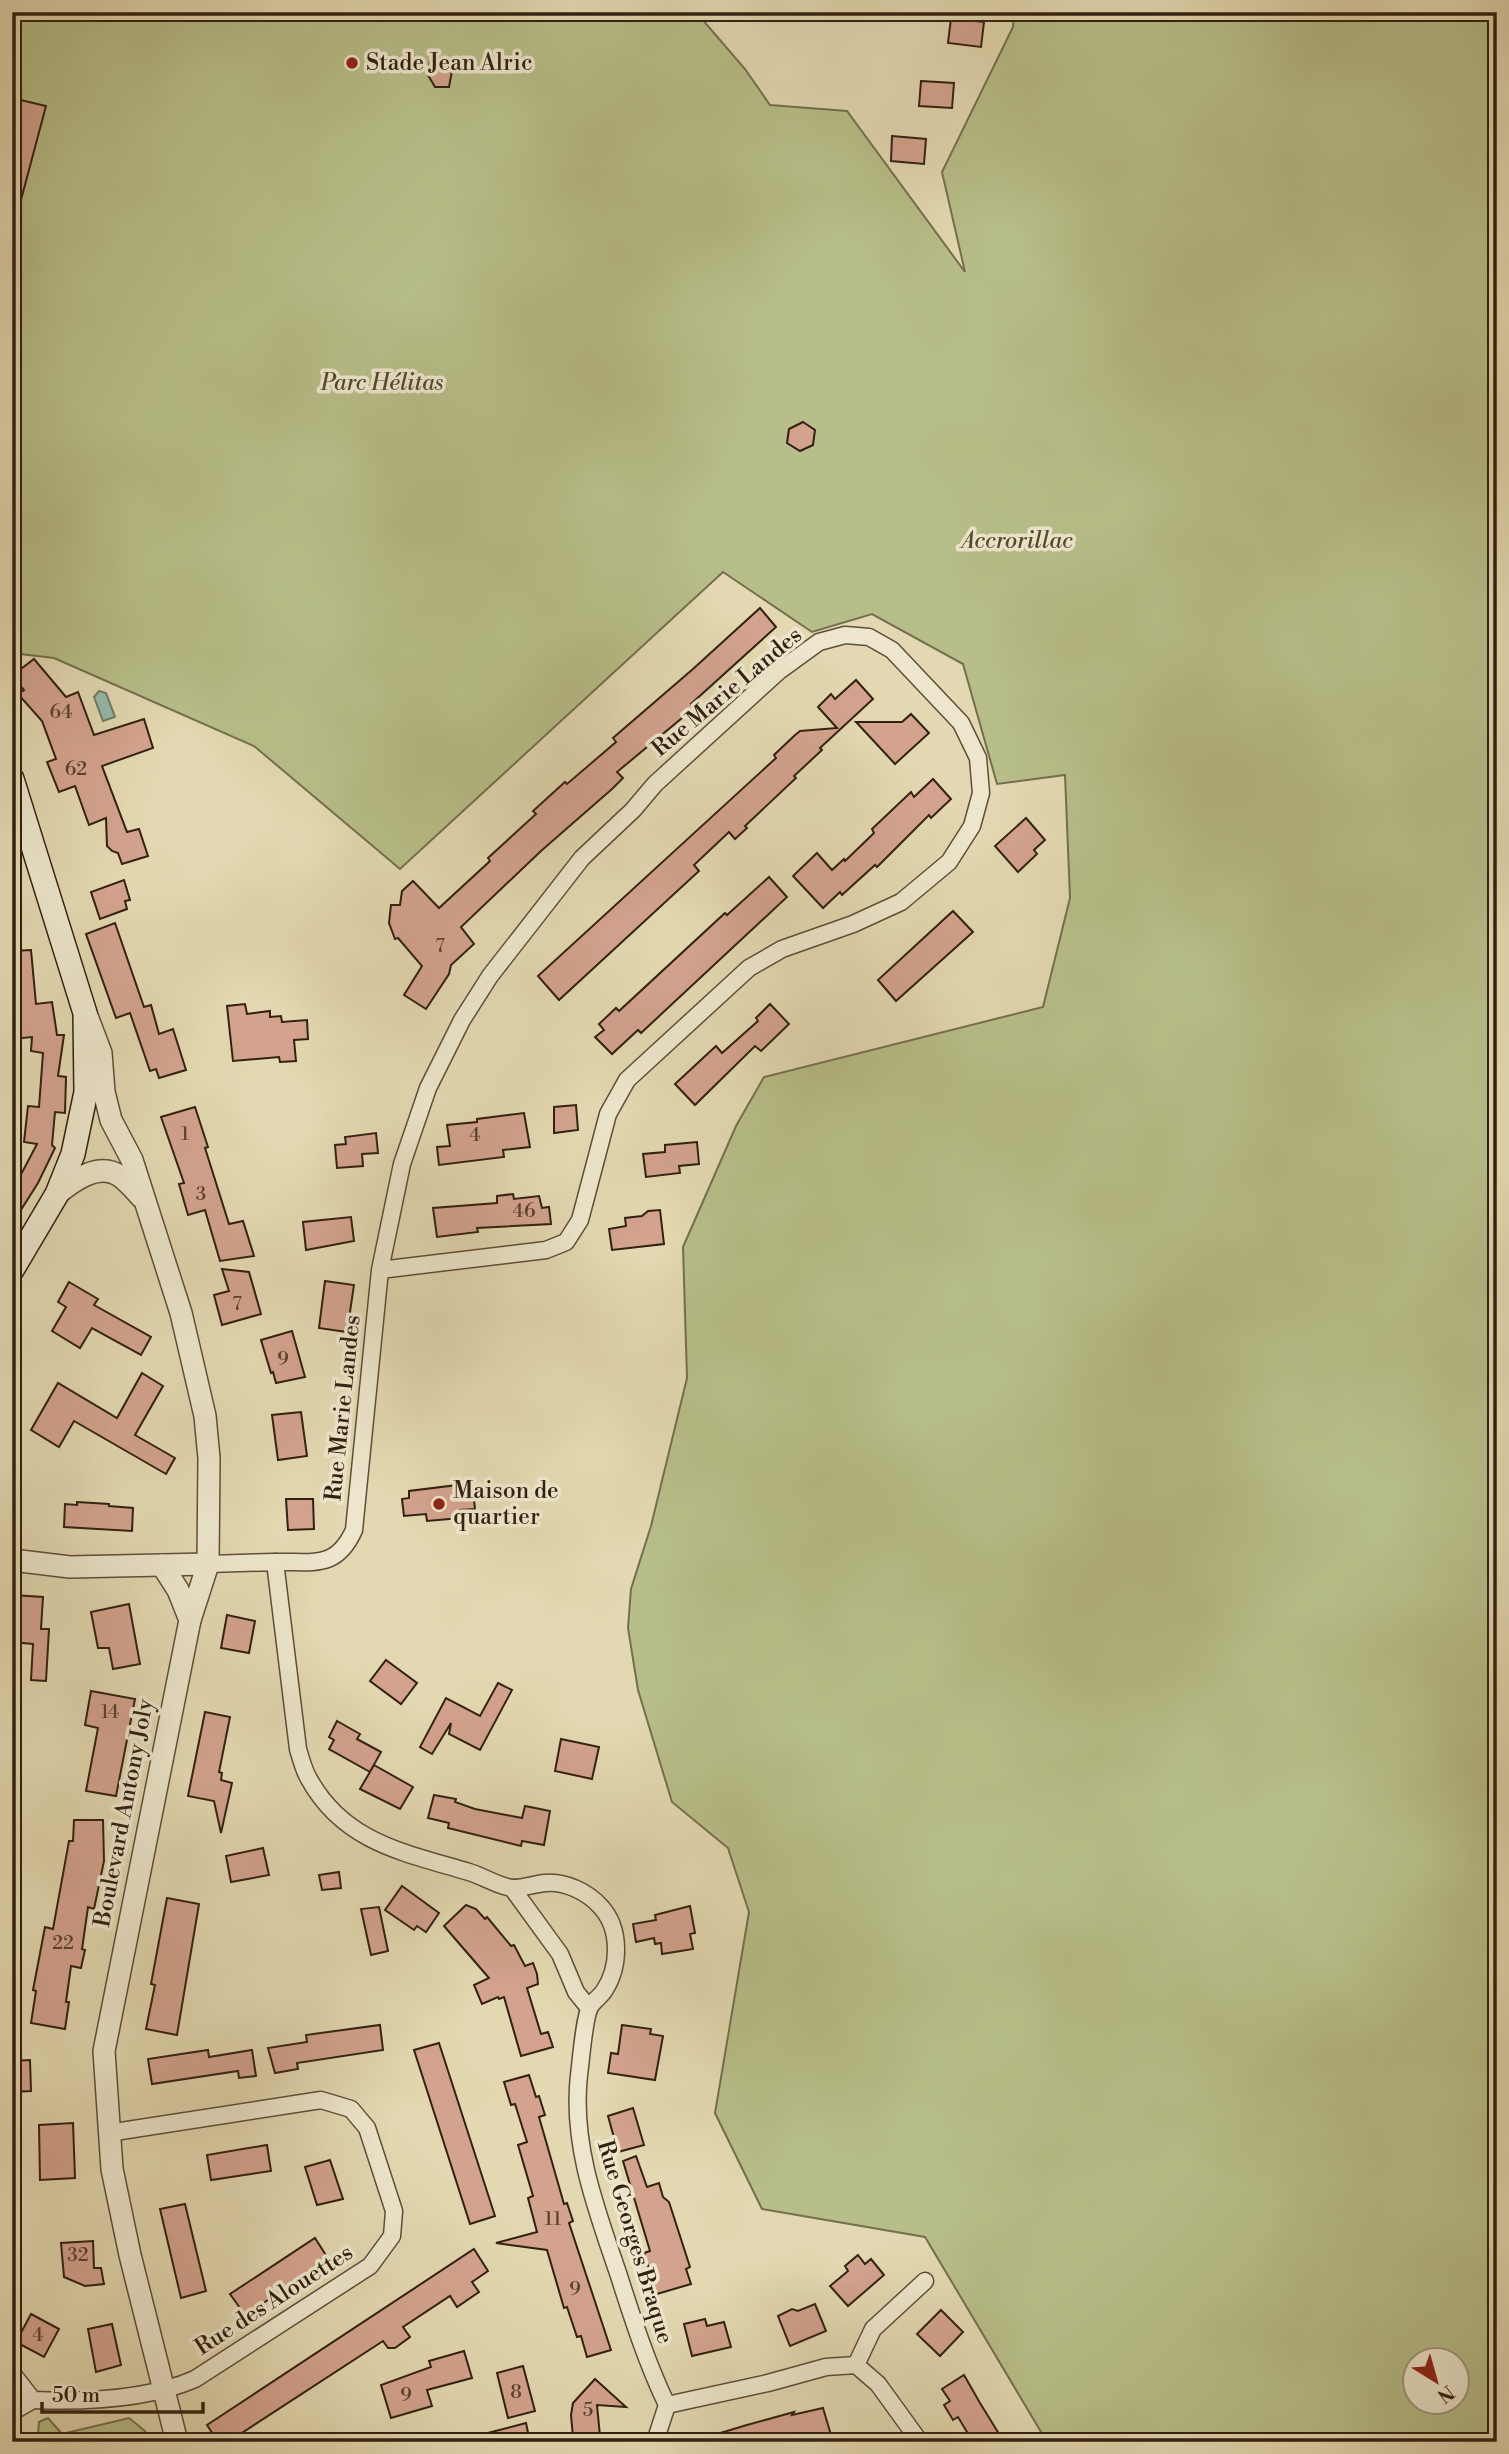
<svg xmlns="http://www.w3.org/2000/svg" width="1509" height="2454" font-family="'Libre Bodoni',serif">
	<style>
		.green { fill: #b7be89; stroke: #746f4d; stroke-width: 2; fill-rule: evenodd }
		.water { fill: #96baa9; stroke: #6e7c6c; stroke-width: 2 }
		.building { fill: #d3a38e; stroke: #322011; stroke-width: 2 }
		.lines { fill: none; stroke-linecap: round; stroke-linejoin: round }
		.minor-casing { stroke: #5e4e39; stroke-width: 19 }
		.tertiary-casing { stroke: #5e4e39; stroke-width: 24 }
		.secondary-casing { stroke: #322011; stroke-width: 26 }
		.minor { stroke: #ede6cc; stroke-width: 16 }
		.tertiary { stroke: #ede6cc; stroke-width: 21 }
		.secondary { stroke: #ede6cc; stroke-width: 23 }
		.poi-dot { fill: #8f2418; stroke: #ede6cc; stroke-width: 2.5 }
		.labels { text-anchor: middle; dominant-baseline: central; stroke-width: 7; stroke-linejoin: round; paint-order: stroke }
		.number-label { font-size: 19px; fill: #5a4130 }
		.poi-label { font-size: 23px; fill: #322011; stroke: #ede6cc; text-anchor: start }
		.park-label { font-size: 23px; font-style: italic; fill: #53482f; stroke: #ede6cc }
		.street-label { font-size: 23px; fill: #322011; stroke: #ede6cc }
	</style>
	<rect width="100%" height="100%" fill="#e3d8b1"/>
	<filter id="stains"><feTurbulence type="fractalNoise" baseFrequency=".00286" numOctaves="4"/><feColorMatrix values="0 0 0 0 .2 0 0 0 0 .09 0 0 0 0 .02 0 0 0 .5 -.17"/></filter>
	<radialGradient id="worn" r=".72"><stop offset=".6" stop-color="#630" stop-opacity="0"/><stop offset="1" stop-color="#630" stop-opacity=".3"/></radialGradient>
	<g class="green">
		<path d="M12 12H696L745 69 770 105 847 111 965 272 942 172 1013 27 1014 12H1497V2442H1047L925 2237 762 2209 715 2113 749 1912 728 1848 672 1802 638 1690 628 1628 631 1589 651 1526 687 1378 683 1247 736 1126 764 1077 1043 1007 1070 898 1065 775 997 784 963 664 872 614 812 632 723 572 400 869 254 746 54 658 12 653ZM1414 2360H1456V2402H1414Z"/>
		<polygon points="48,2418 62,2434 129,2418 145,2431 147,2442 31,2442 38,2434 39,2422"/>
	</g>
	<polygon class="water" points="99,691 106,693 115,717 103,721 94,697"/>
	<g class="building">
		<polygon points="951,18 984,22 981,47 948,43"/>
		<polygon points="430,61 446,62 452,71 449,87 435,87 428,75"/>
		<polygon points="921,81 954,83 952,108 919,106"/>
		<polygon points="12,98 46,106 18,211 12,210"/>
		<polygon points="892,136 926,139 924,164 891,161"/>
		<polygon points="803,422 815,430 813,445 800,451 787,443 789,429"/>
		<polygon points="760,608 776,627 691,704 694,708 617,772 623,778 612,789 541,851 461,927 474,944 451,965 449,974 426,1009 404,995 422,966 398,938 395,939 389,923 391,905 400,905 402,891 413,881 439,908 490,861 488,858 536,814 533,811 565,782 567,784 616,742 613,738 693,669"/>
		<polygon points="34,659 66,697 78,692 94,735 144,719 153,748 102,766 127,832 139,829 148,856 122,864 118,853 112,851 107,846 106,818 89,825 75,786 59,792 47,762 56,759 42,721 18,694 24,690 12,676"/>
		<polygon points="856,680 873,699 820,748 822,750 794,776 796,778 745,826 747,828 735,839 729,832 694,865 699,871 559,1000 538,976 776,758 774,755 794,736 800,731 837,728 818,707 831,694 835,699"/>
		<polygon points="911,714 929,733 895,764 856,722 902,722"/>
		<polygon points="933,779 951,799 931,818 929,815 877,867 875,865 842,895 840,892 823,908 793,876 817,853 832,870 844,859 845,861 874,833 872,829 911,792 914,797"/>
		<polygon points="1026,818 1045,840 1034,850 1037,854 1018,872 995,846"/>
		<polygon points="769,877 787,897 641,1033 638,1030 612,1054 595,1037 604,1030 599,1024 616,1008 619,1011 725,913 727,915"/>
		<polygon points="124,880 130,900 125,901 127,909 100,919 91,892"/>
		<polygon points="953,911 973,932 896,1001 878,980"/>
		<polygon points="115,923 144,1007 151,1005 159,1034 173,1029 186,1070 159,1078 156,1069 150,1071 130,1013 116,1018 86,934"/>
		<polygon points="31,950 36,1004 52,1002 57,1035 64,1035 58,1076 66,1077 65,1113 55,1112 52,1145 55,1148 38,1183 12,1224 12,1185 16,1184 37,1144 24,1142 28,1106 39,1107 43,1053 31,1051 32,1037 12,1039 12,951"/>
		<polygon points="245,1004 247,1014 270,1011 270,1017 281,1016 282,1022 307,1020 308,1039 294,1040 296,1061 280,1062 279,1057 233,1061 227,1006"/>
		<polygon points="770,1004 789,1024 761,1051 755,1046 695,1105 675,1084 716,1046 722,1053 758,1021 756,1018"/>
		<polygon points="576,1105 578,1130 554,1133 554,1107"/>
		<polygon points="195,1107 208,1147 205,1148 229,1224 243,1221 254,1256 220,1261 205,1210 188,1215 179,1184 184,1183 161,1117"/>
		<polygon points="524,1113 530,1147 503,1150 504,1157 439,1165 437,1147 450,1146 447,1125 477,1122 477,1119"/>
		<polygon points="376,1133 378,1153 362,1154 363,1166 337,1168 335,1145 346,1144 345,1137"/>
		<polygon points="697,1142 699,1164 679,1166 680,1173 646,1177 643,1154 665,1152 665,1145"/>
		<polygon points="513,1194 514,1199 539,1196 542,1208 549,1207 551,1224 477,1228 478,1232 437,1237 433,1208 497,1203 497,1196"/>
		<polygon points="660,1210 664,1244 612,1250 609,1229 626,1226 625,1218 642,1216 648,1211"/>
		<polygon points="351,1217 354,1241 306,1250 303,1222"/>
		<polygon points="222,1269 249,1272 261,1314 222,1325 214,1295 229,1291"/>
		<polygon points="325,1281 354,1285 347,1332 319,1328"/>
		<polygon points="69,1282 98,1299 94,1305 151,1337 141,1355 92,1328 80,1348 52,1331 66,1307 58,1302"/>
		<polygon points="292,1331 305,1377 276,1383 273,1372 271,1373 261,1340"/>
		<polygon points="142,1373 163,1386 135,1435 175,1458 166,1474 74,1421 59,1447 31,1430 58,1383 117,1418"/>
		<polygon points="301,1412 307,1456 278,1460 272,1415"/>
		<polygon points="466,1484 466,1492 473,1491 475,1509 460,1510 460,1518 427,1521 426,1514 404,1516 402,1499 409,1498 409,1491"/>
		<polygon points="286,1499 313,1499 314,1529 288,1530"/>
		<polygon points="77,1502 109,1504 109,1506 133,1508 132,1531 64,1527 65,1504 77,1505"/>
		<polygon points="13,1595 43,1597 41,1629 49,1629 46,1681 31,1680 33,1644 12,1642"/>
		<polygon points="129,1604 140,1664 113,1669 109,1648 98,1648 91,1612"/>
		<polygon points="227,1615 255,1621 249,1653 221,1648"/>
		<polygon points="386,1660 417,1683 401,1704 370,1681"/>
		<polygon points="498,1683 512,1690 480,1750 449,1734 451,1723 432,1754 420,1747 446,1698 480,1716"/>
		<polygon points="91,1691 135,1699 116,1796 86,1791 98,1728 85,1725"/>
		<polygon points="205,1712 230,1717 219,1772 222,1773 221,1780 232,1783 221,1833 214,1801 188,1796"/>
		<polygon points="337,1721 360,1734 357,1739 381,1752 370,1772 329,1749 334,1740 329,1737"/>
		<polygon points="561,1739 599,1747 592,1779 555,1771"/>
		<polygon points="374,1765 413,1787 400,1809 360,1789"/>
		<polygon points="434,1795 456,1799 455,1802 475,1809 522,1818 525,1806 550,1811 544,1845 522,1841 521,1846 448,1828 449,1823 428,1818"/>
		<polygon points="74,1820 103,1820 104,1861 94,1909 88,1907 82,1949 85,1950 81,1968 71,1966 66,2002 69,2002 65,2029 31,2023 36,1991 33,1990 45,1927 53,1929 69,1841 73,1841"/>
		<polygon points="263,1848 269,1875 231,1882 226,1856"/>
		<polygon points="339,1872 341,1888 322,1890 319,1875"/>
		<polygon points="402,1886 439,1913 426,1932 417,1926 414,1930 385,1910"/>
		<polygon points="167,1898 199,1904 177,2035 146,2029 155,1985 151,1984"/>
		<polygon points="466,1905 476,1909 485,1919 487,1917 511,1946 514,1945 525,1966 533,1963 537,1974 538,1984 527,1988 541,2034 548,2032 553,2047 521,2056 504,1997 499,1999 498,1997 482,2004 474,1985 489,1978 444,1926"/>
		<polygon points="690,1906 695,1933 690,1934 693,1949 662,1954 661,1943 655,1944 654,1938 636,1942 633,1924 656,1920 655,1915"/>
		<polygon points="379,1907 388,1951 371,1955 361,1909"/>
		<polygon points="380,2025 383,2050 297,2063 298,2069 275,2073 268,2048 307,2042 306,2035"/>
		<polygon points="622,2025 651,2029 650,2034 663,2036 655,2080 608,2073 611,2053 618,2054"/>
		<polygon points="439,2043 495,2216 470,2224 414,2050"/>
		<polygon points="208,2050 209,2057 252,2050 256,2076 239,2078 238,2071 152,2084 148,2059"/>
		<polygon points="30,2060 31,2091 12,2092 12,2061"/>
		<polygon points="529,2075 536,2097 539,2096 545,2115 539,2117 564,2204 567,2203 573,2221 569,2223 611,2350 587,2357 581,2336 577,2337 567,2307 564,2308 547,2250 496,2243 537,2232 528,2198 533,2196 518,2145 527,2142 515,2104 511,2105 504,2082"/>
		<polygon points="633,2108 644,2145 618,2152 608,2116"/>
		<polygon points="73,2123 75,2178 40,2180 39,2125"/>
		<polygon points="267,2145 271,2171 211,2180 207,2155"/>
		<polygon points="636,2156 647,2187 659,2183 663,2197 669,2202 690,2267 686,2269 691,2284 657,2294 644,2253 650,2251 623,2161"/>
		<polygon points="330,2160 343,2199 317,2205 305,2167"/>
		<polygon points="185,2204 206,2291 181,2298 160,2209"/>
		<polygon points="315,2238 329,2260 245,2315 230,2294"/>
		<polygon points="93,2241 94,2268 101,2268 104,2284 85,2286 64,2277 61,2243"/>
		<polygon points="474,2249 488,2271 472,2282 479,2292 457,2307 450,2296 403,2327 410,2337 395,2348 388,2348 383,2341 228,2442 218,2442 207,2425"/>
		<polygon points="858,2255 865,2264 871,2259 884,2275 848,2306 830,2286 848,2271 845,2266"/>
		<polygon points="815,2304 826,2331 790,2346 778,2316 792,2309 798,2311"/>
		<polygon points="941,2310 963,2332 940,2356 917,2334"/>
		<polygon points="31,2314 59,2329 44,2357 16,2342"/>
		<polygon points="705,2319 707,2326 724,2322 731,2347 692,2356 684,2324"/>
		<polygon points="112,2324 121,2365 96,2372 88,2329"/>
		<polygon points="464,2351 472,2378 427,2390 432,2406 391,2418 381,2385 431,2367 429,2361"/>
		<polygon points="523,2366 535,2411 508,2418 497,2373"/>
		<polygon points="964,2375 980,2403 1004,2442 973,2442 958,2417 953,2420 944,2405 950,2401 942,2389"/>
		<polygon points="595,2379 626,2407 597,2405 600,2436 573,2437 571,2415 573,2403"/>
		<polygon points="823,2408 831,2435 810,2439 811,2442 708,2442 707,2437 747,2425 794,2412 792,2415"/>
		<polygon points="526,2423 530,2442 477,2442 476,2436"/>
	</g>
	<g class="lines">
		<defs>
			<g id="minor">
				<path d="M275 1562C313 1561 336 1570 354 1530L380 1270 402 1164 428 1088 462 1020 490 976 582 858 633 810 655 784 779 671 819 642 845 635 869 637 892 650 961 723 978 758 981 793 972 826 949 862 901 902 853 924 782 949 749 968 627 1080 608 1114 580 1220 566 1242 546 1250 380 1270"/>
				<path d="M208 1564 275 1562 298 1749C301 1759 304 1771 309 1779 344 1843 406 1853 469 1872 483 1876 499 1887 513 1888 524 1888 535 1884 545 1883 565 1881 588 1892 601 1907 621 1929 620 1967 604 1991 600 1997 593 2001 590 2007 584 2018 581 2061 579 2075 571 2145 597 2211 619 2276 633 2320 647 2363 667 2405L655 2442"/>
				<polyline points="512,1888 560,1954 576,1992 589,2008"/>
				<polyline points="856,2365 873,2329 925,2281"/>
				<path d="M12 2373 33 2400C85 2402 147 2400 195 2379L370 2266 392 2236 394 2211 367 2128 351 2109 321 2100 108 2133"/>
				<polyline points="667,2405 768,2383 826,2367 856,2365 878,2384 920,2442"/>
				<polyline points="12,2412 33,2400"/>
			</g>
			<g id="tertiary">
				<polyline points="87,1016 101,1053 104,1092 111,1120 132,1160 181,1313 205,1416 209,1458 208,1564 190,1620 104,2051 112,2169 130,2255 177,2442"/>
				<path d="M57 1194C74 1180 100 1161 121 1177 129 1183 135 1190 141 1197"/>
				<polyline points="12,1560 70,1567 208,1564"/>
				<polyline points="162,1565 178,1590 190,1620"/>
			</g>
			<polyline id="secondary" points="12,779 85,1013 86,1092 73,1154 57,1194 12,1270"/>
		</defs>
		<use href="#minor" class="minor-casing"/>
		<use href="#tertiary" class="tertiary-casing"/>
		<use href="#secondary" class="secondary-casing"/>
		<use href="#minor" class="minor"/>
		<use href="#tertiary" class="tertiary"/>
		<use href="#secondary" class="secondary"/>
	</g>
	<g class="poi-dot">
		<circle cx="352" cy="63" r="7"/>
		<circle cx="439" cy="1504" r="7"/>
	</g>
	<g class="labels">
		<g class="number-label">
			<text x="61" y="712">64</text>
			<text x="76" y="769">62</text>
			<text x="440" y="946">7</text>
			<text x="185" y="1134">1</text>
			<text x="475" y="1135">4</text>
			<text x="201" y="1194">3</text>
			<text x="524" y="1211">46</text>
			<text x="237" y="1304">7</text>
			<text x="283" y="1359">9</text>
			<text x="110" y="1712">14</text>
			<text x="63" y="1943">22</text>
			<text x="553" y="2219">11</text>
			<text x="78" y="2255">32</text>
			<text x="575" y="2289">9</text>
			<text x="38" y="2335">4</text>
			<text x="516" y="2392">8</text>
			<text x="406" y="2395">9</text>
			<text x="588" y="2410">5</text>
		</g>
		<g class="poi-label">
			<text x="366" y="63">Stade Jean Alric</text>
			<text x="453" y="1491">Maison de<tspan x="453" dy="26">quartier</tspan></text>
		</g>
		<g class="park-label">
			<text x="382" y="383">Parc Hélitas</text>
			<text x="1017" y="541">Accrorillac</text>
		</g>
		<g class="street-label">
			<text transform="translate(727 692) rotate(-40)">Rue Marie Landes</text>
			<text transform="translate(343 1408) rotate(-84)">Rue Marie Landes</text>
			<text transform="translate(124 1813) rotate(-79)">Boulevard Antony Joly</text>
			<text transform="translate(635 2242) rotate(73)">Rue Georges Braque</text>
			<text transform="translate(274 2300) rotate(-33)">Rue des Alouettes</text>
		</g>
	</g>
	<rect width="1509" height="2454" fill="none" stroke="#e3d8b1" stroke-width="42"/>
	<rect x="14" y="14" width="1481" height="2426" fill="none" stroke="#322011" stroke-width="3.5"/>
	<rect x="21" y="21" width="1467" height="2412" fill="none" stroke="#322011" stroke-width="2"/>
	<g transform="translate(1436 2381) rotate(143)"><circle r="33" fill="#ede6cc" stroke="#a29781" stroke-width="2"/>
	<path d="M0-5L12 26L0 18L-12 26Z" fill="#8f2418"/>
	<text y="-10" font-size="19" font-weight="bold" text-anchor="middle" fill="#322011">N</text>
	</g>
	<path d="M42 2402v10h161v-10" fill="none" stroke="#322011" stroke-width="3.5"/>
	<text x="52" y="2402" font-size="21" fill="#322011" stroke="#ede6cc" stroke-width="5" paint-order="stroke">50 m</text>
	<rect width="100%" height="100%" filter="url(#stains)"/>
	<rect width="100%" height="100%" fill="url(#worn)"/>
</svg>
